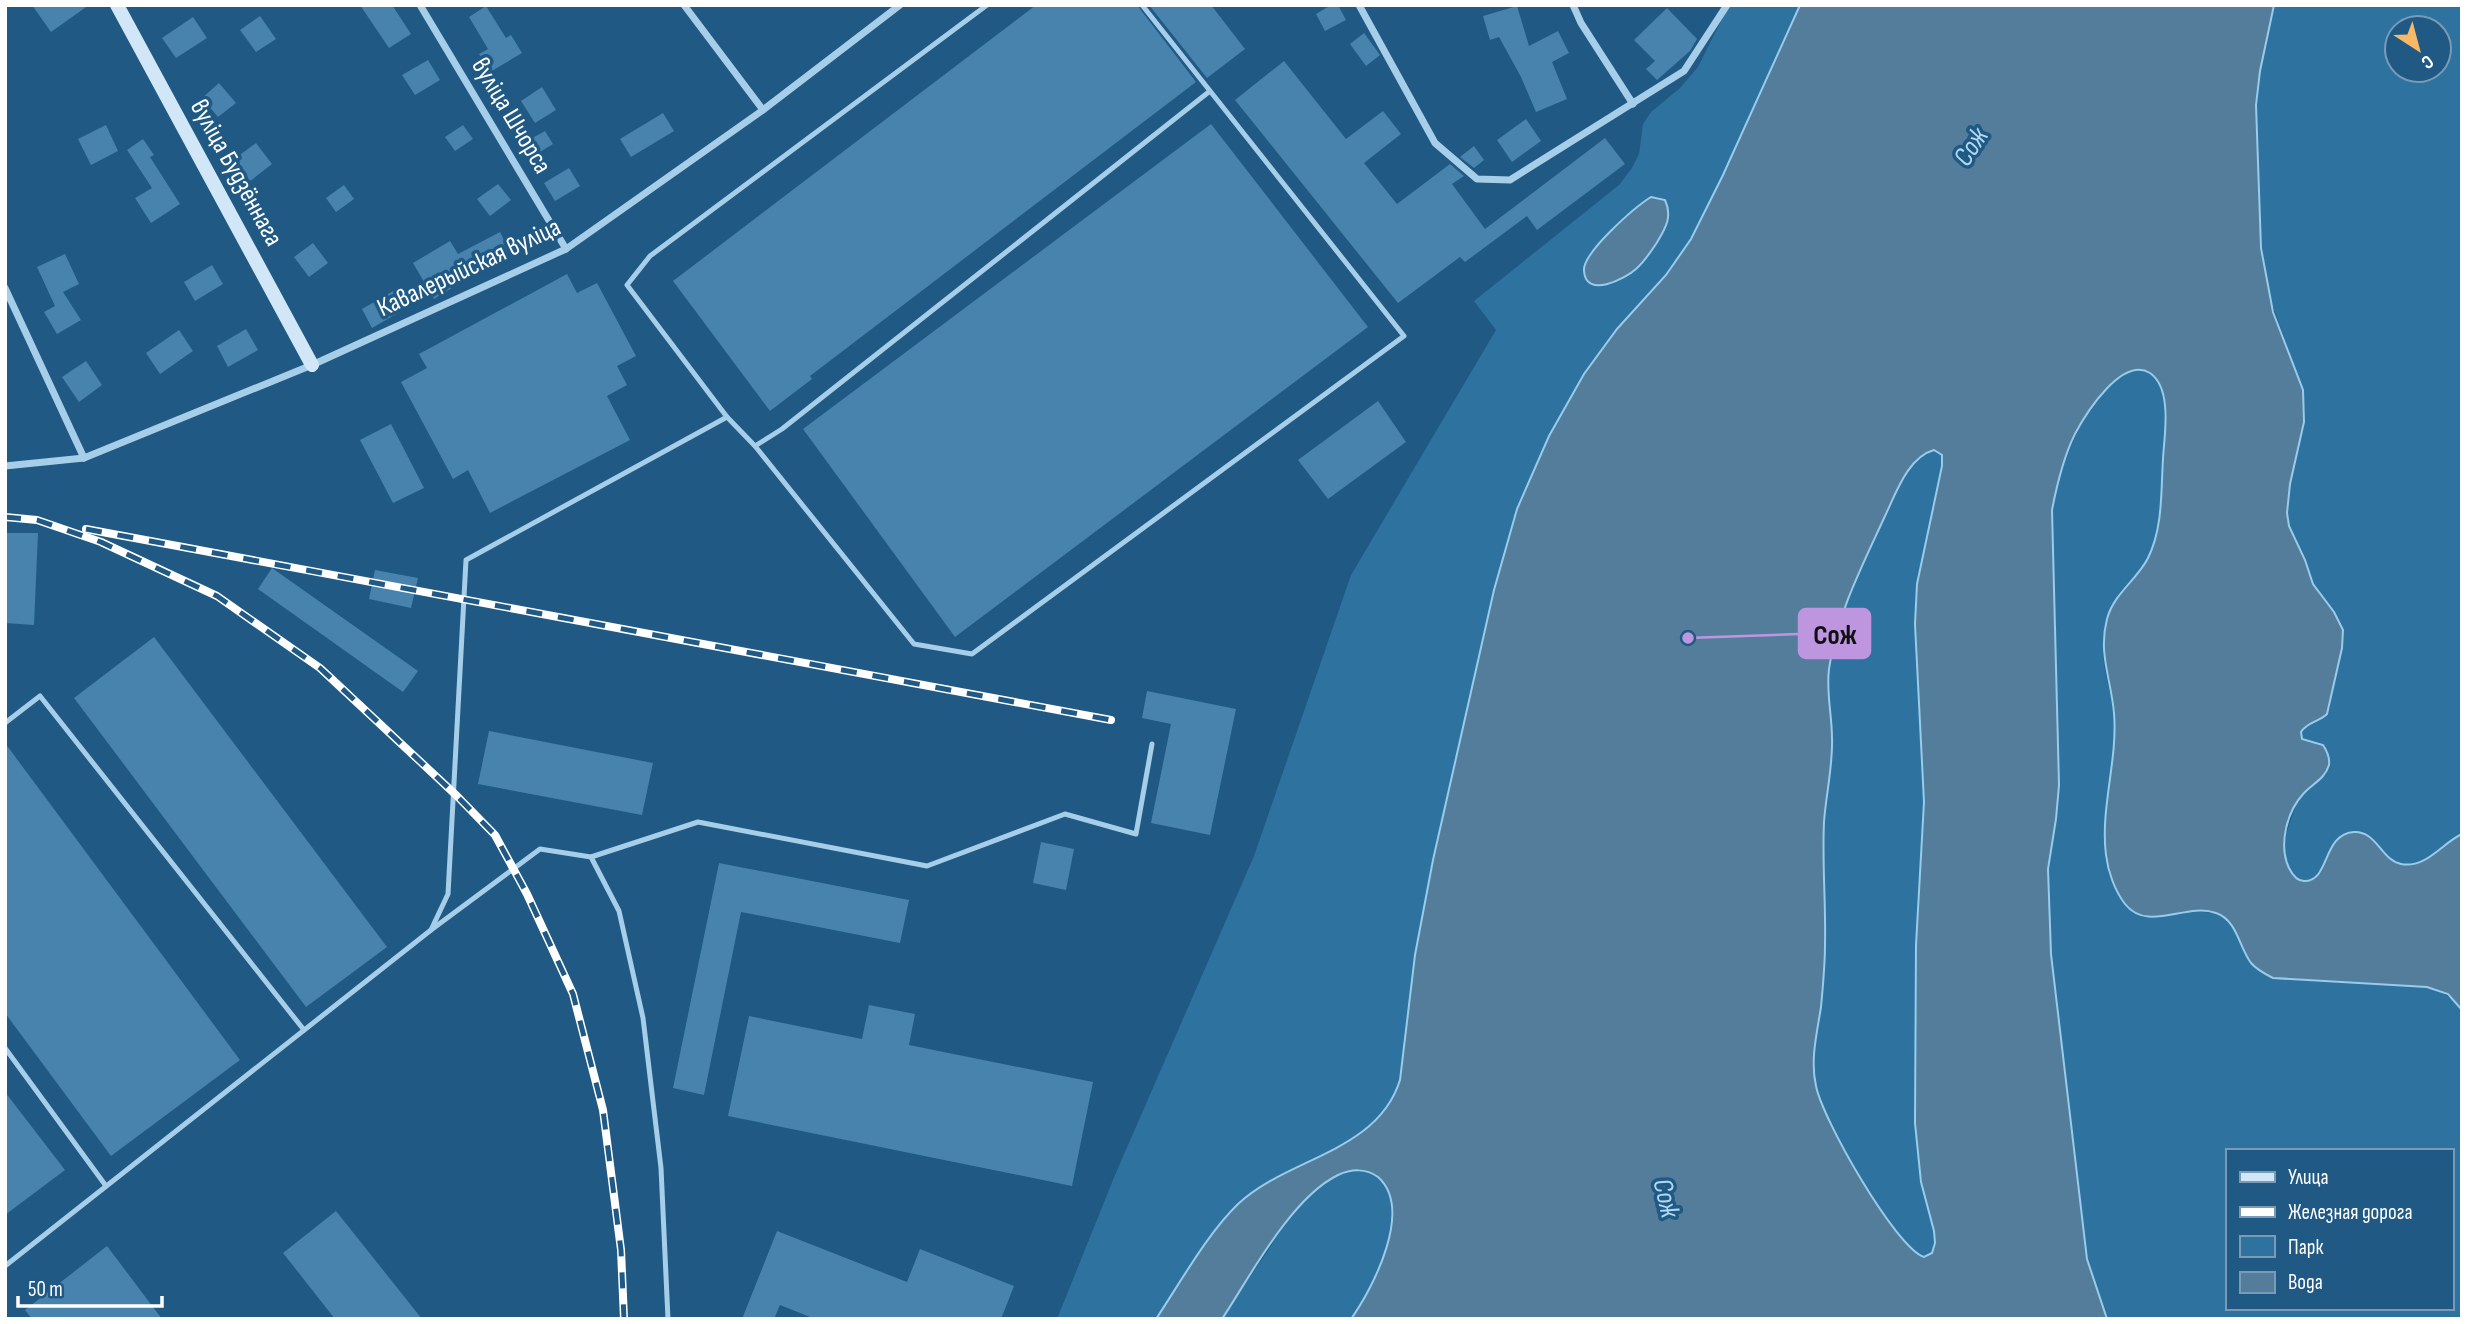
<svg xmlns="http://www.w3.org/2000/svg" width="2467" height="1324" font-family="'Sofia Sans Condensed',sans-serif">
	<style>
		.green { fill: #2e72a0; fill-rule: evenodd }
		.water { fill: #537d9b; stroke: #99cbeb; stroke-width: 2; fill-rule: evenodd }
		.building { fill: #4783ac }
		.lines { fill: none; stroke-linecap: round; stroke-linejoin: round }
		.lane { stroke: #a6cee9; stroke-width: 5 }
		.street { stroke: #a6cee9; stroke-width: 7 }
		.secondary { stroke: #d1e7f7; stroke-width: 14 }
		.rail-casing { stroke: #fff; stroke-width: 8 }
		.rail { stroke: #1f5984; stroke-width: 5; stroke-dasharray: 16; stroke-linecap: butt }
		.labels { text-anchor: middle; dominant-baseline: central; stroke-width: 7; stroke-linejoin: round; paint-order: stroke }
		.street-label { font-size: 26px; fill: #fff; stroke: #1f5984 }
		.water-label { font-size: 28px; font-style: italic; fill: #b1d8f1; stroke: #1f5984 }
		.leader { fill: none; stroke: #bd96df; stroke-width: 2.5 }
		.callout-dot { fill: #bd96df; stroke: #1f5984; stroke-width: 2.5 }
		.callout { fill: #bd96df; stroke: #bd96df; stroke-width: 2.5 }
		.callout-label { font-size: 28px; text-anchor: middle; font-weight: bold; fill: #111 }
	</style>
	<rect width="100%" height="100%" fill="#1f5984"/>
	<g class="green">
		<path d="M1729 5H1800L1723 175 1691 239 1666 275 1617 329 1584 374 1549 436 1517 509 1494 590 1433 860 1415 955 1400 1080C1377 1153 1288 1157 1238 1204 1223 1218 1213 1236 1202 1252 1187 1274 1171 1296 1156 1319H1057L1115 1175 1254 856 1351 575 1496 330 1474 301 1619 185 1632 168 1639 154 1643 124 1651 112 1680 88 1698 67Z"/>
		<path d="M2274 5H2462V834C2433 847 2414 885 2383 851L2323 866 2312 880 2303 881 2296 879 2290 872 2284 850 2285 837 2297 802 2309 788 2317 743 2302 739 2301 731 2304 727 2315 722 2330 707 2332 684 2343 639 2334 612 2313 584 2305 560 2289 526 2287 513 2290 484 2304 422 2303 390 2268 293 2258 215 2256 106 2260 71ZM2397 28H2439V70H2397Z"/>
		<path d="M2136 370C2143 371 2149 371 2155 377 2175 398 2161 527 2150 554 2142 573 2124 583 2115 600 2110 610 2106 625 2104 636 2099 666 2114 695 2115 725 2116 780 2095 835 2115 888 2139 895 2171 908 2195 911 2207 913 2216 911 2226 919 2248 937 2239 961 2273 978L2427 987C2443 992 2452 997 2462 1010V1319H2107C2094 1289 2087 1260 2082 1229L2051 954 2048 869 2056 819 2059 785 2052 510C2060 467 2089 382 2136 370ZM2227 1151H2451V1308H2227Z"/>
		<path d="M1934 450 1942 456V467L1917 584 1924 802 1916 945 1915 1123 1921 1182 1934 1231 1935 1243 1932 1253 1924 1257C1895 1247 1822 1118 1816 1086 1810 1056 1819 1026 1822 996 1824 979 1825 961 1825 944 1826 903 1823 863 1824 822 1825 794 1833 766 1832 738 1832 715 1827 692 1829 669 1836 616 1863 564 1885 516 1896 493 1908 457 1934 450Z"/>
		<path d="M1353 1170C1411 1170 1390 1249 1374 1281 1368 1295 1359 1307 1351 1319H1222C1236 1297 1250 1276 1265 1255 1288 1219 1309 1183 1353 1170Z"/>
	</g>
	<g class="water">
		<path d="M1800 5H2274L2260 71 2256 105 2261 248 2273 312 2303 390 2304 422 2290 484 2287 513 2289 526 2305 560 2313 584 2334 612 2343 630 2342 648 2327 714C2319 722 2307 722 2301 732L2302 739 2323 745C2327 751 2330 758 2329 765 2325 779 2312 784 2304 793 2287 811 2278 845 2289 868 2292 874 2297 881 2304 881 2330 882 2322 834 2354 832 2377 831 2381 860 2401 864 2426 869 2442 843 2462 834V1010L2448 994 2427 987 2273 978C2265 974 2257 970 2251 963 2239 947 2237 920 2216 913 2186 902 2148 933 2125 904 2115 891 2108 872 2106 855 2100 808 2118 760 2114 713 2111 679 2098 653 2107 619 2114 593 2137 580 2148 558 2163 528 2161 490 2163 459 2164 441 2167 423 2165 406 2164 394 2160 380 2150 373 2122 356 2086 413 2075 434 2063 458 2057 484 2052 510L2059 785 2056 819 2048 869 2051 954 2087 1259 2107 1319H1351C1373 1288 1414 1209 1378 1177 1366 1168 1351 1169 1338 1175 1291 1198 1251 1275 1222 1319H1156C1180 1283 1207 1234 1238 1204 1288 1157 1377 1153 1400 1080L1415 955 1433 860 1494 590 1517 509 1549 436 1584 374 1617 329 1666 275 1691 239 1723 175ZM1934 450 1942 455V466L1917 584 1915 624 1924 802 1916 945 1915 1123 1921 1182 1934 1231 1935 1243 1932 1253 1924 1257C1895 1247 1822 1118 1816 1086 1810 1060 1817 1033 1821 1007 1823 986 1825 965 1825 944 1826 903 1822 863 1824 822 1826 794 1833 766 1832 738 1832 715 1826 692 1829 669 1836 616 1863 564 1885 516 1896 493 1908 457 1934 450Z"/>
		<path d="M1651 197 1665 200C1673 217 1665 229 1656 244 1650 253 1644 262 1636 269 1625 279 1586 299 1584 271 1582 253 1635 207 1651 197Z"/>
	</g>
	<g class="building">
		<polygon points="32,5 89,5 51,32"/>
		<polygon points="360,5 392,5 411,34 389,48"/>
		<polygon points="1036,5 1137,5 1196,82 810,376 812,379 770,411 673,281"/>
		<polygon points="1149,5 1211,5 1245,49 1207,78"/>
		<polygon points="1331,5 1338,5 1346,20 1325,31 1316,14"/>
		<polygon points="486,6 506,38 511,35 522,53 490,72 479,54 488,49 469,17"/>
		<polygon points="1517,6 1529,46 1558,31 1569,53 1552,62 1567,99 1536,112 1521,77 1499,37 1490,40 1483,16"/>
		<polygon points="1667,8 1697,39 1690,51 1657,80 1646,69 1655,61 1634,40"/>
		<polygon points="260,16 276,39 256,52 240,30"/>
		<polygon points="193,17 207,38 176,58 162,38"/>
		<polygon points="1364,33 1380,55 1366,66 1350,44"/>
		<polygon points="428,60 440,80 415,95 402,75"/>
		<polygon points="1284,61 1346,139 1383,111 1401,134 1364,163 1397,204 1450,164 1464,176 1452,184 1485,229 1605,138 1625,164 1537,230 1527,216 1465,262 1460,257 1398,303 1235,100"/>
		<polygon points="219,83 236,103 218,117 202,98"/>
		<polygon points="542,87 556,110 535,123 521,101"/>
		<polygon points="663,113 674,131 631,157 620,139"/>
		<polygon points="1526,119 1541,141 1512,162 1497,140"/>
		<polygon points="1211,124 1368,327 955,637 803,429"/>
		<polygon points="106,125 118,151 91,165 78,139"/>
		<polygon points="463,125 473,139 455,151 445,137"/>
		<polygon points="545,131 553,144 535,155 527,141"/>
		<polygon points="143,139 154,155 150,157 180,204 151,223 135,198 152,188 127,150"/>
		<polygon points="256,143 272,164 249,182 233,160"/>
		<polygon points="1474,146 1484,160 1474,168 1460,157"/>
		<polygon points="569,168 580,186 555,201 544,183"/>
		<polygon points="498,184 511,200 490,216 477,199"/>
		<polygon points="344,185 354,199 336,212 326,198"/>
		<polygon points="500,232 510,252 469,273 471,276 434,299 413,263 450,241 458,254"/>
		<polygon points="313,243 328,263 309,277 294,257"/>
		<polygon points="65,254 79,284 63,292 81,320 57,334 44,312 55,306 37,267"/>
		<polygon points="212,265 223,284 195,301 184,282"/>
		<polygon points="567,274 577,293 597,283 636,356 617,366 627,385 607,396 630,440 490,513 468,470 453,479 401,382 427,368 419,354"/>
		<polygon points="395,290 405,309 372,328 362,309"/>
		<polygon points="246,329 258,350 228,367 217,346"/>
		<polygon points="179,330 193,351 160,374 146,353"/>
		<polygon points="86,361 102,385 79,402 62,377"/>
		<polygon points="1378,401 1406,442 1328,499 1298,460"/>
		<polygon points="391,424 424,488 393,503 360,440"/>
		<polygon points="5,533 38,533 34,625 5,623"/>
		<polygon points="272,568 418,671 403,692 258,589"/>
		<polygon points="375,570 418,578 411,608 369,599"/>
		<polygon points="154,637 387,947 306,1007 74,698"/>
		<polygon points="1147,691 1236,709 1210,835 1151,823 1171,724 1142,718"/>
		<polygon points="489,731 653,763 642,815 478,784"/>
		<polygon points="5,743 240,1060 111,1156 5,1013"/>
		<polygon points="1041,842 1074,849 1066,890 1033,883"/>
		<polygon points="719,863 909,900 900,943 741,912 704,1095 673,1088"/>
		<polygon points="869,1005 915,1014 909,1045 1093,1082 1072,1186 728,1116 749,1016 862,1039"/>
		<polygon points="5,1092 65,1170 5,1215"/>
		<polygon points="336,1211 422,1319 335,1319 283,1253"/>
		<polygon points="777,1231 907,1282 920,1249 1014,1286 1001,1319 815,1319 780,1305 774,1319 742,1319"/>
		<polygon points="107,1246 162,1319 32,1319 25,1310"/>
	</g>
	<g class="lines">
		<g class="lane">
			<polyline points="1142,5 1404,336 972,654 914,644 755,446 782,429 1210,91"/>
			<polyline points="727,417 755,446"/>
			<polyline points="5,723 40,696 304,1030"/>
			<polyline points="591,857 698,822 927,866 1065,814 1136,834 1152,744"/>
			<polyline points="431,930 448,894 466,560 727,417 627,285 650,256 987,5"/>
			<polyline points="5,1048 106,1186"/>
			<polyline points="5,1266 431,930 540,849 591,857 619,911 643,1018 661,1168 668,1319"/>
		</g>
		<g class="street">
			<polyline points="420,5 566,249"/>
			<polyline points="684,5 763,110"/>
			<polyline points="1359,5 1435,143 1477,179 1510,180 1684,71 1727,5"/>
			<polyline points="1573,5 1581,23 1633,104"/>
			<polyline points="5,288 84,458"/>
			<polyline points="5,466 84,458 312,365 566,249 763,110 900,5"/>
		</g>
		<polyline class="secondary" points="117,5 312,365"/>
		<defs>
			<g id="rail">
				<polyline points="5,517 37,520 101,542 217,596 320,668 456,795 495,835 527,894 573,994 603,1110 621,1250 624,1319"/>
				<polyline points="86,529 1111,720"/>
			</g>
		</defs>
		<use href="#rail" class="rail-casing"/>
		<use href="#rail" class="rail"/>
	</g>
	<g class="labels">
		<g class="street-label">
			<text transform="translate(511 116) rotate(59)">вуліца Шчорса</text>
			<text transform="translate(236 173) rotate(61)">вуліца Будзённага</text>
			<text transform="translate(469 268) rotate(-25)">Кавалерыйская вуліца</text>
		</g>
		<g class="water-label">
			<text transform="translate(1971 147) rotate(-57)">Сож</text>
			<text transform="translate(1666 1198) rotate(77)">Сож</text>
		</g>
	</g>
	<path class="leader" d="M1688 638L1799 634"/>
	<circle class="callout-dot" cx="1688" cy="638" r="7"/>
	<rect class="callout" x="1799" y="609" width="71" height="49" rx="7"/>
	<g class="callout-label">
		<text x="1835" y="644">Сож</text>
	</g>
	<rect width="2467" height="1324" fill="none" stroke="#ffffff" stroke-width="14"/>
	<rect x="2226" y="1149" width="228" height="161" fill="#1f5984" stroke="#799bb5" stroke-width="2"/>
	<rect x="2240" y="1172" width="35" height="10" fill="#d1e7f7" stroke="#799bb5" stroke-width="2"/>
	<text x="2288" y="1184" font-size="21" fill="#ffffff">Улица</text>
	<rect x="2240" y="1207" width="35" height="10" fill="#ffffff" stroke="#799bb5" stroke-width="2"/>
	<text x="2288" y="1219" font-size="21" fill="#ffffff">Железная дорога</text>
	<rect x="2240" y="1236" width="35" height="21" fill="#2e72a0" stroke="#799bb5" stroke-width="2"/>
	<text x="2288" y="1254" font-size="21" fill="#ffffff">Парк</text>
	<rect x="2240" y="1272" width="35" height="21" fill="#537d9b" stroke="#799bb5" stroke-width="2"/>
	<text x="2288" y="1289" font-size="21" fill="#ffffff">Вода</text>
	<g transform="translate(2418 49) rotate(144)"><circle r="33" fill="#1f5984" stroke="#799bb5" stroke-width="2"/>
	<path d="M0-5L12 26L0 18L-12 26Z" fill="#f8b865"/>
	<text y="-10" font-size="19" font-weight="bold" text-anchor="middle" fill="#ffffff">С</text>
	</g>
	<path d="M18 1296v10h144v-10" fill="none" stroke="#ffffff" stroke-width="3.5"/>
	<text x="28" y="1296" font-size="21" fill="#ffffff" stroke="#1f5984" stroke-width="5" paint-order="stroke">50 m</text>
</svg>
